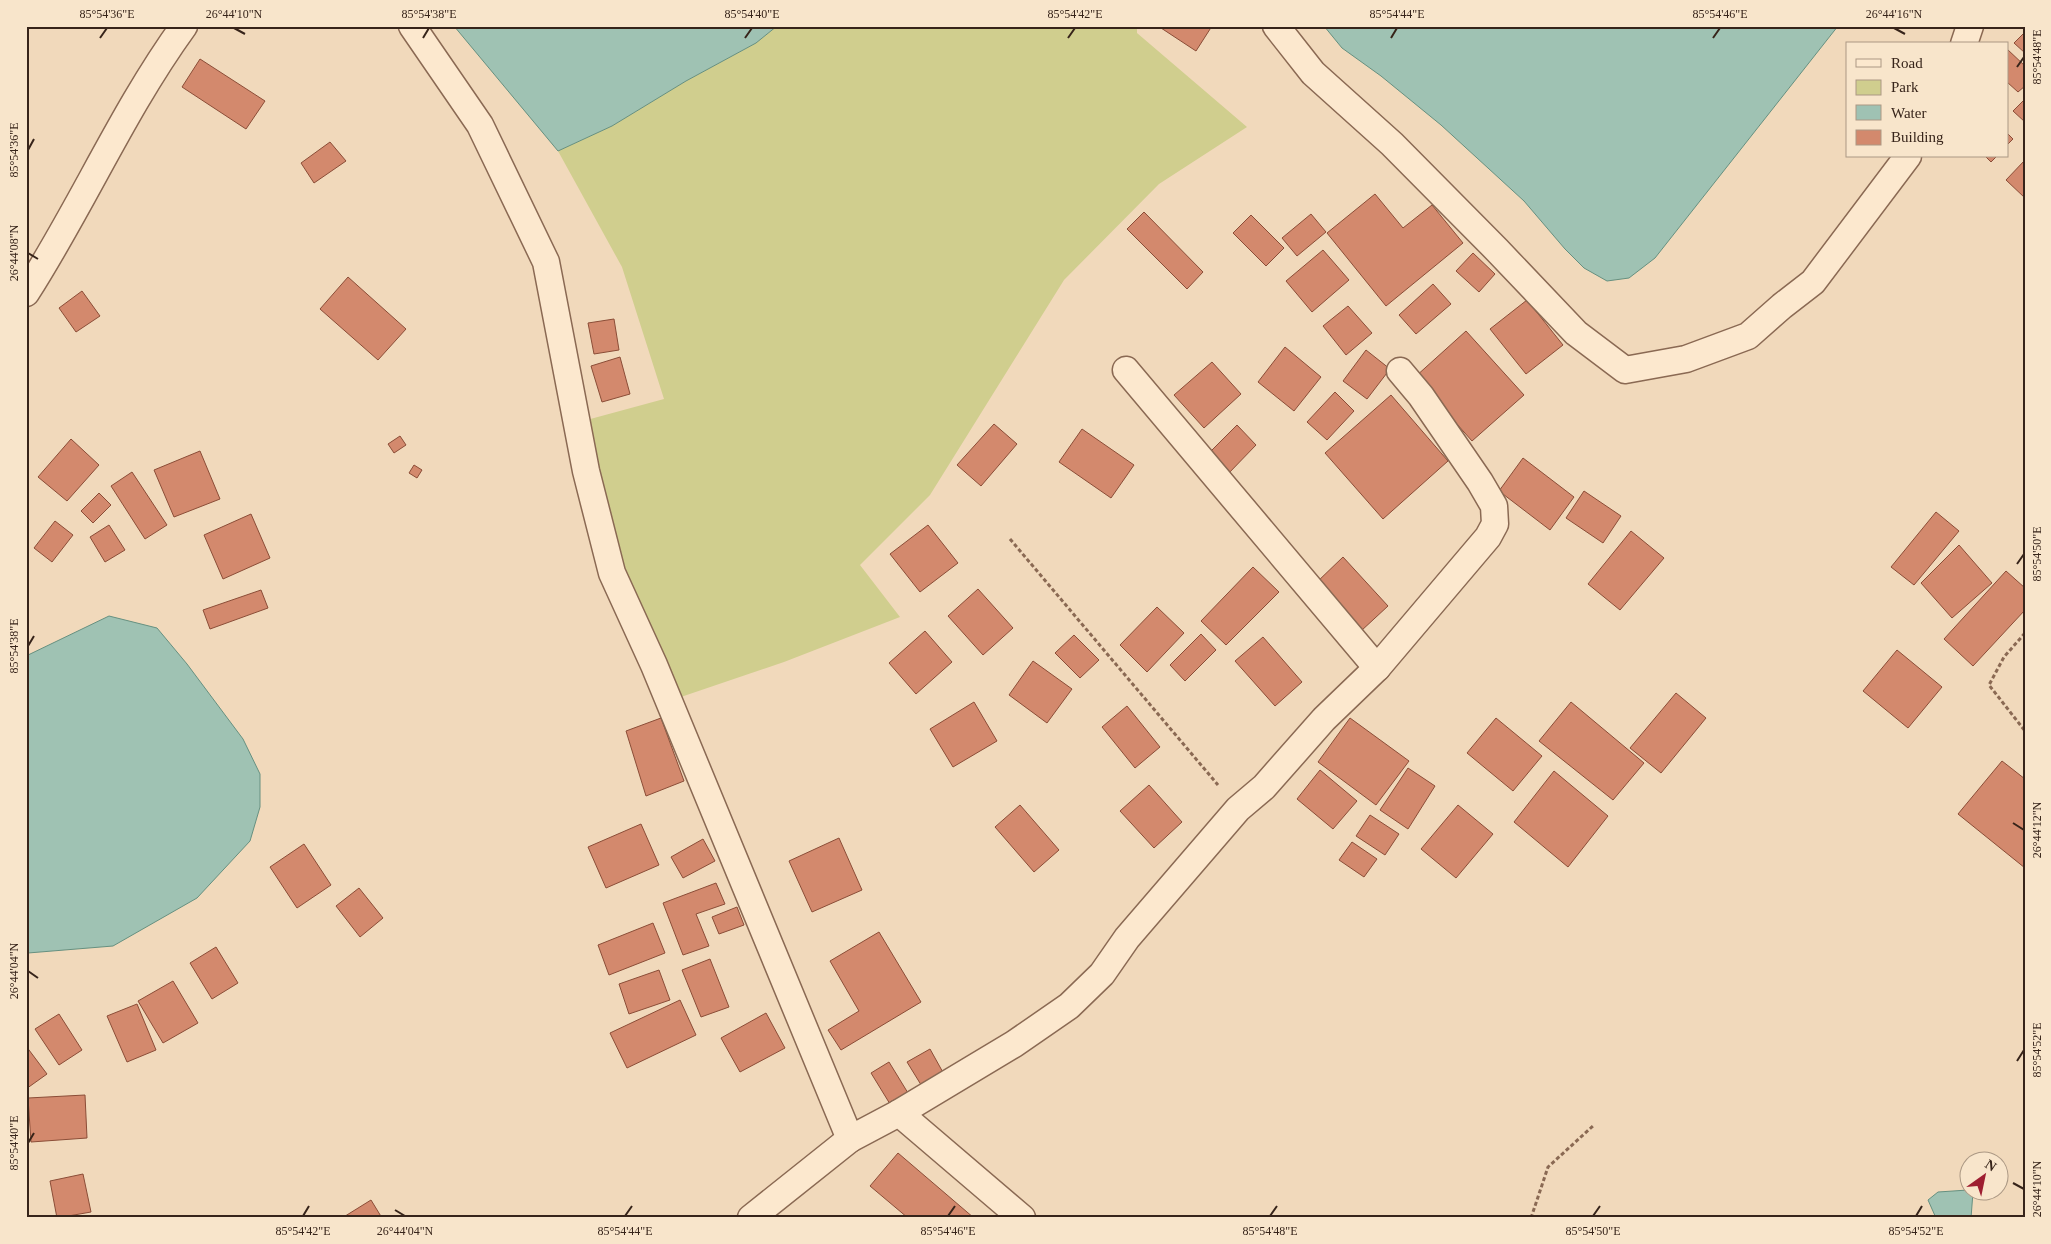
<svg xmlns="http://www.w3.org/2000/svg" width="2051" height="1244" font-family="Georgia,serif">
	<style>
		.green { fill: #d0ce8e }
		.water { fill: #9fc2b3; stroke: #669080 }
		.building { fill: #d3896d; stroke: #8b4d37 }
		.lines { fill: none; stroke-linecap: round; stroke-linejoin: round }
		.street-casing { stroke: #8a6953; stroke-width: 29 }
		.path { stroke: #8a6953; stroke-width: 3; stroke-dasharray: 4 2.5; stroke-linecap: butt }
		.street { stroke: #fce8ce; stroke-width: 26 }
		.ticks { fill: none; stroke: #37241a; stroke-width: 2 }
		.neatline { fill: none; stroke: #37241a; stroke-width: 2 }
		.ticks-label { font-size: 12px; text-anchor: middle; fill: #37241a }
	</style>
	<rect width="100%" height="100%" fill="#f1d9bb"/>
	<polygon class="green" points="777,26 1137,26 1137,33 1247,127 1159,184 1064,280 930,495 860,565 900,617 784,662 675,699 627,575 583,421 664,399 622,267 558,151 612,126 686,81 756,43"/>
	<g class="water">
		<polygon points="454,26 777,26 756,43 686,81 612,126 558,151"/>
		<polygon points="1324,26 1838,26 1655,258 1629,278 1607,281 1584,268 1565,249 1524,201 1441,125 1381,76 1342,48"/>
		<polygon points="109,616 157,628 187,664 243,739 260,774 260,807 250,841 197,898 113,946 28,953 26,656"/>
		<polygon points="1968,1190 1968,1192 1973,1192 1971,1218 1936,1218 1928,1200 1938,1192"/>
	</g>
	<g class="building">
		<polygon points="1158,26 1212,26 1196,51"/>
		<polygon points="2025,32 2025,53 2014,43"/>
		<polygon points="2007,49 2025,66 2025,86 2018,92 2007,82"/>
		<polygon points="200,59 265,101 246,129 182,87"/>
		<polygon points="2025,99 2025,122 2013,111"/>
		<polygon points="2007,133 2013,139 2007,145"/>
		<polygon points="330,142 346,161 314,183 301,163"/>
		<polygon points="1985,156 1997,156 1991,162"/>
		<polygon points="2025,160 2025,198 2006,180"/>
		<polygon points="1375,194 1403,228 1432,205 1463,243 1386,306 1327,233"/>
		<polygon points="1144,212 1203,272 1187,289 1127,229"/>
		<polygon points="1311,214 1326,232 1297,256 1282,238"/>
		<polygon points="1251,215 1284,248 1266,266 1233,233"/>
		<polygon points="1323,250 1349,280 1312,312 1286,281"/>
		<polygon points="1473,253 1495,274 1479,292 1456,271"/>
		<polygon points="348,277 406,329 378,360 320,309"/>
		<polygon points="1433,284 1451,304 1416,334 1399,315"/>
		<polygon points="82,291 100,316 76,332 59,308"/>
		<polygon points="1527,300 1563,345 1526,374 1490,329"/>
		<polygon points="1348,306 1372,333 1346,355 1323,326"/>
		<polygon points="614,319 619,350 594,354 588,323"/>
		<polygon points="1466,331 1524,395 1472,441 1415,377"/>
		<polygon points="1285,347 1321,377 1294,411 1258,382"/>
		<polygon points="1366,350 1390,369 1367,399 1343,381"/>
		<polygon points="620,357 630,394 602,402 591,366"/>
		<polygon points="1212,362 1241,394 1204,428 1174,395"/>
		<polygon points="1335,392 1354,411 1327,440 1307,422"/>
		<polygon points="1391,395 1448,461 1383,519 1325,453"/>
		<polygon points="994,424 1017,444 981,486 957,465"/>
		<polygon points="1237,425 1256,445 1227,475 1207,455"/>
		<polygon points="1082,429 1134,465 1111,498 1059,462"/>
		<polygon points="400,436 406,445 394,453 388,444"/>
		<polygon points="71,439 99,465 67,501 38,477"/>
		<polygon points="200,451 220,499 174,517 154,470"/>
		<polygon points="1523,458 1574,497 1550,530 1499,491"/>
		<polygon points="414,465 422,470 417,478 409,473"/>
		<polygon points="132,472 167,525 145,539 111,486"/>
		<polygon points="1584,491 1621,516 1603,543 1566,518"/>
		<polygon points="99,493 111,505 93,523 81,511"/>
		<polygon points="1936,512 1959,531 1914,585 1891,567"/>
		<polygon points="251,514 270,558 223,579 204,535"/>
		<polygon points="55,521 73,535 52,562 34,548"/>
		<polygon points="109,525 125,550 105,562 90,537"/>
		<polygon points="928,525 958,563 920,592 890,554"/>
		<polygon points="1631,531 1664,558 1620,610 1588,584"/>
		<polygon points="1959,545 1992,583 1952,618 1921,583"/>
		<polygon points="1343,557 1388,606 1361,631 1316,583"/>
		<polygon points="1253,567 1279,592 1226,645 1201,621"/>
		<polygon points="2006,571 2025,588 2025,610 1973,666 1944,639"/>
		<polygon points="978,589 1013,628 983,655 948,616"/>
		<polygon points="261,590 268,608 210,629 203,610"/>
		<polygon points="1157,607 1184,633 1147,672 1120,645"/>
		<polygon points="925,631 952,662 916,694 889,663"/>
		<polygon points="1201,634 1216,650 1185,681 1170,665"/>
		<polygon points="1074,635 1099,660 1080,678 1055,653"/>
		<polygon points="1263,637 1302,682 1275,706 1235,661"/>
		<polygon points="1897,650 1942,687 1908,728 1863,691"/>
		<polygon points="1033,661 1072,689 1047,723 1009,695"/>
		<polygon points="1676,693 1706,718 1661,773 1630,748"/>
		<polygon points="974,702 997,741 953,767 930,729"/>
		<polygon points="1571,702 1644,763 1613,800 1539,741"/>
		<polygon points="1127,706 1160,747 1135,768 1102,727"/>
		<polygon points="661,718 684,781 646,796 626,731"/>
		<polygon points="1350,718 1409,761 1376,805 1318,762"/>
		<polygon points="1496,718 1542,756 1513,791 1467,753"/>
		<polygon points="2002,761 2025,779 2025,868 1958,814"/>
		<polygon points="1408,768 1435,786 1408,829 1380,810"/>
		<polygon points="1320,770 1357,801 1333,829 1297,799"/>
		<polygon points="1554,771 1608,816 1568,867 1514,822"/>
		<polygon points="1149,785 1182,822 1154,848 1120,811"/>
		<polygon points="1020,805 1059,850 1034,872 995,827"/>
		<polygon points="1458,805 1493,834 1456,878 1421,849"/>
		<polygon points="1370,815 1399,834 1385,855 1356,836"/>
		<polygon points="641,824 659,865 606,888 588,847"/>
		<polygon points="839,838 862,890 812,912 789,861"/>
		<polygon points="703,839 715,861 683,878 671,857"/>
		<polygon points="1352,842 1377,859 1364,877 1339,860"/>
		<polygon points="304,844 331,885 297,908 270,867"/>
		<polygon points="716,883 725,904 696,914 709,946 683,955 663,903"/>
		<polygon points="359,888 383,918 360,937 336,906"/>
		<polygon points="737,907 744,925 719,934 712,917"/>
		<polygon points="653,923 665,953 609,975 598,945"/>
		<polygon points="879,932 921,1002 841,1050 828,1030 859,1011 830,961"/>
		<polygon points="216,947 238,983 212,999 190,963"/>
		<polygon points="710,959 729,1007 701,1017 682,970"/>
		<polygon points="659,970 670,1000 629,1014 619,984"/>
		<polygon points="173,981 198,1023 163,1043 138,1001"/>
		<polygon points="680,1000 696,1035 627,1068 610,1033"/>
		<polygon points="137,1004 156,1050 127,1062 107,1016"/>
		<polygon points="766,1013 785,1048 740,1072 721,1038"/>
		<polygon points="59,1014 82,1050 59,1065 35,1029"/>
		<polygon points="26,1046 47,1074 26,1089"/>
		<polygon points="930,1049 945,1076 923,1088 907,1062"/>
		<polygon points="889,1062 908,1093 890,1104 871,1073"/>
		<polygon points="85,1095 87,1138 31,1142 28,1098"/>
		<polygon points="898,1153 974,1218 908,1218 870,1186"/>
		<polygon points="83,1174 91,1212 57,1218 50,1181"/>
		<polygon points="371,1200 382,1218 342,1218"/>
	</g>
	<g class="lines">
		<defs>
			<g id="street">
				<polyline points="412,26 480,125 546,262 586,471 612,573 654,665 850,1139 899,1113 1022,1218"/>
				<polyline points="1276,26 1313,73 1392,144 1497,250 1576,333 1625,370 1686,359 1748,336 1782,306 1813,282 1908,156"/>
				<polyline points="1964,44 1970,26"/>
				<path d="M26 293C82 206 123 110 184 26"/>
				<polyline points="1126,370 1377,668"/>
				<polyline points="899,1113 1014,1044 1069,1006 1102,974 1127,938 1238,809 1264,787 1324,719 1377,668 1488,537 1495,524 1494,506 1480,482 1421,396 1400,371"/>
				<polyline points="751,1218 850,1139"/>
			</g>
		</defs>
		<use href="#street" class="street-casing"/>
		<g class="path">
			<polyline points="1010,539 1218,785"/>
			<polyline points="2025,633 2004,657 1989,685 2025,731"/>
			<polyline points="1531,1218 1548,1167 1594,1125"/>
		</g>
		<use href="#street" class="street"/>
	</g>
	<path class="ticks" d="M234 28 245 34M1894 28 1905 34M100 38 107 28M423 38 429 28M745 38 752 28M1068 38 1075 28M1391 38 1397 28M1713 38 1720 28M2017 67 2024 57M28 150 34 139M28 253 38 259M2017 564 2024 554M28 646 34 636M2013 823 2024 830M28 971 38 978M2017 1061 2024 1050M28 1143 34 1133M2013 1183 2024 1189M395 1210 405 1216M303 1216 309 1206M625 1216 632 1206M948 1216 955 1206M1270 1216 1277 1206M1593 1216 1600 1206M1916 1216 1922 1206"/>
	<rect width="2051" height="1244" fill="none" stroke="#f8e5cb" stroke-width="55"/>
	<rect x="1846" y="42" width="162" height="115" fill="#f8e5cb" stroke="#ab9884"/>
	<rect x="1856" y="59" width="25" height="8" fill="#fce8ce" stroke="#ab9884"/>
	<text x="1891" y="68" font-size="15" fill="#37241a">Road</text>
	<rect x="1856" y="80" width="25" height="15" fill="#d0ce8e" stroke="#ab9884"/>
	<text x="1891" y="92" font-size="15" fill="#37241a">Park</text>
	<rect x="1856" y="105" width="25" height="15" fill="#9fc2b3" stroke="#ab9884"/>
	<text x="1891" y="118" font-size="15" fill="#37241a">Water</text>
	<rect x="1856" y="130" width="25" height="15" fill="#d3896d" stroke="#ab9884"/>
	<text x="1891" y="142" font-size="15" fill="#37241a">Building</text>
	<g transform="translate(1984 1176) rotate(33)"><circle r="24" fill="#f8e5cb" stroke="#ab9884"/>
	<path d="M0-4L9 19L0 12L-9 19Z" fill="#9e1e31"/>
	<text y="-8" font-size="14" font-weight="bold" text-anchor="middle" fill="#37241a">N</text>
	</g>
	<rect x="28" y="28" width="1996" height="1188" class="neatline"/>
	<g class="ticks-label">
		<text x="107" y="18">85°54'36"E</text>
		<text x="234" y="18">26°44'10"N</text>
		<text x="429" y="18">85°54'38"E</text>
		<text x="752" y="18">85°54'40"E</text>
		<text x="1075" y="18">85°54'42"E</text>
		<text x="1397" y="18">85°54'44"E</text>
		<text x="1720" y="18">85°54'46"E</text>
		<text x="1894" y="18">26°44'16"N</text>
		<text transform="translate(2037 57) rotate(-90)" y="4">85°54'48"E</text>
		<text transform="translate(14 150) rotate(-90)" y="4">85°54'36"E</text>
		<text transform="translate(14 253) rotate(-90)" y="4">26°44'08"N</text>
		<text transform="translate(2037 554) rotate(-90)" y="4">85°54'50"E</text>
		<text transform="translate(14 646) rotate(-90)" y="4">85°54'38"E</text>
		<text transform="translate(2037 830) rotate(-90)" y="4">26°44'12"N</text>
		<text transform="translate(14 971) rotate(-90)" y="4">26°44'04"N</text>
		<text transform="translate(2037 1050) rotate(-90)" y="4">85°54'52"E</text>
		<text transform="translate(14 1143) rotate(-90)" y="4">85°54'40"E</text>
		<text transform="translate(2037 1189) rotate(-90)" y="4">26°44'10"N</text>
		<text x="303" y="1235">85°54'42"E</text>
		<text x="405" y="1235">26°44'04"N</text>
		<text x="625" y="1235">85°54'44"E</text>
		<text x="948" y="1235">85°54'46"E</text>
		<text x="1270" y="1235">85°54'48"E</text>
		<text x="1593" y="1235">85°54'50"E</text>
		<text x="1916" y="1235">85°54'52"E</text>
	</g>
</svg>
